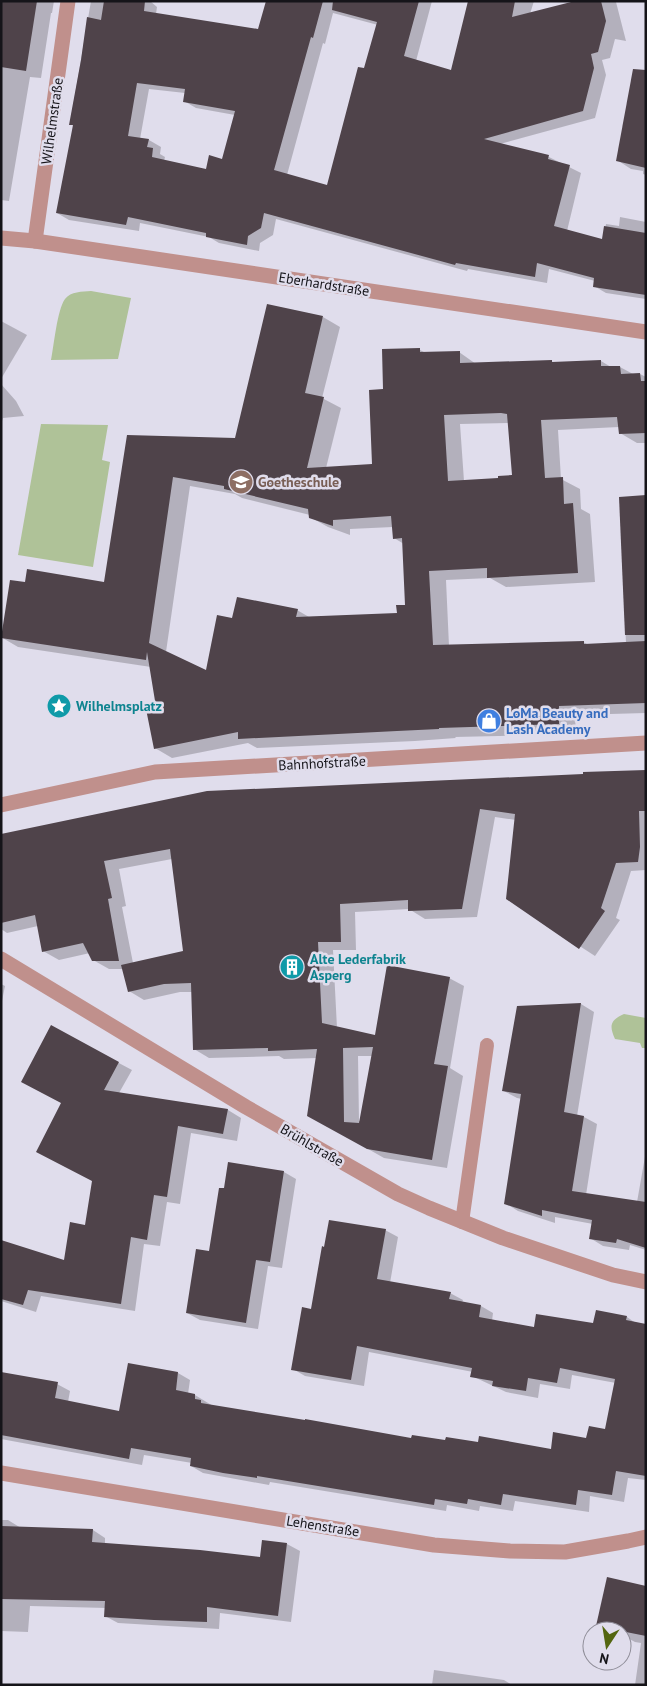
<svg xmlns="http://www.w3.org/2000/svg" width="647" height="1686" font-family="'PT Sans',sans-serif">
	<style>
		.green { fill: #afc298 }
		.shadow { fill: #0003; fill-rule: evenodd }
		.building { fill: #4f434a; fill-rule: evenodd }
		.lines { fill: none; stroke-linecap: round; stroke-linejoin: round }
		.service { stroke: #c0908c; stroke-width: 14 }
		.minor { stroke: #c0908c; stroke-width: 15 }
		.labels { text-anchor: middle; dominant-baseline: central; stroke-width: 5; stroke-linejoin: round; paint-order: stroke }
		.street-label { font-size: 14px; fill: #151419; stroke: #e0ddec }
		.education-label { font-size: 14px; font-weight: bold; fill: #785e54; stroke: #e0ddec; text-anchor: start }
		.culture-label { font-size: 14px; font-weight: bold; fill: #0d838f; stroke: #e0ddec; text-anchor: start }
		.shop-label { font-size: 14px; font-weight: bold; fill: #366cbe; stroke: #e0ddec; text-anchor: start }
	</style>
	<rect width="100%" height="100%" fill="#e0ddec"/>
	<g class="green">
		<path d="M91 291 131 298 118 359 51 360C54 346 57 310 65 299 71 291 82 292 91 291Z"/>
		<polygon points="41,424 108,425 102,460 110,462 93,567 18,555"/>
		<path d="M624 1014 646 1018V1048H642L640 1043 615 1039C609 1026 610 1020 624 1014Z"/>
	</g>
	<g class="shadow">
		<polygon points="1,1 54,1 52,13 51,13 41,78 30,77 9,201 1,200"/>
		<path d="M91 1H150L157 7 156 14 259 30 267 1H432L416 61 452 72 469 1H534L530 14 580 1H614L616 2 626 41 615 39 610 58 602 60 606 75 595 118 500 144 549 157 581 173 567 231 603 240 606 224 619 226 620 217 646 222V299L606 293 594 286 595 281 549 269 547 283 468 269 467 271 276 219 273 235 260 243 259 251 219 243 209 237 140 223 139 231 69 220 57 213 74 126 70 124ZM333 13 378 25 328 186 287 175 323 43 325 44ZM149 89 185 93 184 101 196 108 235 115 223 160 207 170 164 161 165 157 160 154 161 147 149 140 140 139Z"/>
		<polygon points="646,108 646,175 643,174 643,171 631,169 617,160"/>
		<path d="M323 317 340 327 322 398 341 408 326 468 373 465 384 390 420 350 426 353 459 352 476 364 551 361 555 363 601 361 611 367H620L633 374H640L646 377V443H637L620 433 619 427 558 430 561 479 580 489 581 509 590 514 595 582 506 587 490 578 446 580 449 646 583 642 589 645 626 643 620 498 646 497V713L575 715 576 734 455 737 456 738 415 741 257 748 248 743 172 758 155 748 158 708 151 667 18 647 1 637 26 583H105L128 436 236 439ZM509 423 513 476 500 479 464 481 460 424ZM190 486 235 494 242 498 310 515V517L328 527 350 535V529L393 527 394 538 404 544 407 606 398 614 309 617 297 610 233 619 207 671 166 652Z"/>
		<polygon points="1,321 27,335 1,379"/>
		<polygon points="1,384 16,401 24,416 3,418 1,424"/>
		<path d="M646 771V870L631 871 616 918 620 920 595 956 507 899 516 820 495 817 477 917 425 919 409 909 355 912 356 950H333L337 1028 376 1036 449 978 464 986 450 1068 463 1076 447 1168 384 1158 308 1115 317 1058 284 1059 279 1056 209 1058 194 1049 192 992H180L144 1000 129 991 123 969H109L93 960 90 953 59 960 43 951 38 926 7 933 1 929V835L585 775ZM172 859 184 952 133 963 122 907 126 906 119 869ZM358 1056H372L360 1121H359Z"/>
		<polygon points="1,984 5,986 1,1006"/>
		<polygon points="581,1004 594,1012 577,1116 584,1117 597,1124 586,1195 637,1202 646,1151 646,1250 630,1245 629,1250 603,1246 590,1238 593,1224 555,1217 555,1223 518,1211 505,1203 522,1099 517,1098 504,1091 518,1007"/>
		<polygon points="51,1027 132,1070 119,1093 228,1110 241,1118 237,1141 191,1133 180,1204 167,1202 160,1246 144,1244 135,1311 41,1296 36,1312 1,1301 1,1242 65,1262 86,1226 93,1181 63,1103"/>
		<polygon points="229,1164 284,1172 296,1179 282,1268 268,1266 258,1329 200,1320 187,1313 210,1253 225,1190"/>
		<polygon points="385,1230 398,1237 390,1283 450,1293 463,1300 462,1303 481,1306 493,1313 492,1321 535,1328 594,1325 597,1312 627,1317 637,1324 646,1325 646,1480 628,1478 624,1502 590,1496 589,1512 515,1501 513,1511 480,1506 479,1511 447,1505 446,1511 270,1482 269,1485 203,1473 191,1466 192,1463 144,1455 142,1465 1,1439 1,1374 57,1384 70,1391 68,1402 120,1413 129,1364 178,1373 190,1380 188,1394 195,1395 213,1406 412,1440 479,1443 552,1450 587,1439 606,1430 616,1383 572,1375 570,1389 540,1384 538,1398 506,1392 472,1376 473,1372 369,1352 364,1386 305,1376 293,1369 312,1310"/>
		<polygon points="1,1520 8,1520 21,1528 93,1530 105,1538 105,1544 261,1559 287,1544 300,1551 291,1622 220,1613 219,1629 168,1626 118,1623 105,1616 106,1608 30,1606 28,1632 1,1631"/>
		<polygon points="646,1587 646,1685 635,1685 641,1643 635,1642 622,1635 622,1631 608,1631 598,1625"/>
		<polygon points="434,1670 504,1680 512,1685 432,1685"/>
	</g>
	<g class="building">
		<polygon points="1,1 37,1 26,71 1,67"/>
		<path d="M104 1H145L144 11 258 29 266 1H323L313 38 311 37 274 170 327 185 358 67 364 68 377 22 332 10 333 1H419L404 56 451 70 468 1H515L512 17 575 1H601L606 21 598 52 591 54 594 68 583 111 484 139 549 155 548 159 570 165 554 226 602 239 604 226 646 233V295L593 287 594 278 537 263 535 277 456 263 455 265 264 213 261 228 248 236 247 245 206 237V233L128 217 126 225 56 213 73 125H69L81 60 87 17 101 20ZM137 83 185 89 183 102 235 111 222 159 209 155 206 169 152 157 153 148 147 147 149 139 128 136Z"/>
		<polygon points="633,69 646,70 646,168 616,161"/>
		<path d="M267 304 323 316 305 393 324 397 307 468 372 464 369 390 383 389 382 349 420 348V352L460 351V363L552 360V362L601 360V366H620L621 374 640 373 641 381H646V433L619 434 617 417 541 420 545 478 563 477 564 504 573 503 578 573 487 578V568L429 571 433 645 584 641V644L646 641V703L559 706V724L439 728V729L397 731 238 739V732L154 749 146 709 156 707 147 652 146 660 1 638 10 580 25 582 27 569 104 582 127 435 235 438ZM501 413 507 414 512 475 498 476V478L448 481 444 415ZM173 477 224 486V489L308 509 309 518 333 526V520L391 516 393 539 402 538 405 605H396L397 613 296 617 298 609 237 597 232 618 217 615 206 670 149 643Z"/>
		<polygon points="646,495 646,635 625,635 619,497"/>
		<path d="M646 770V811H639L640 847 638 862 616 863 601 908 605 911 579 949 506 899 515 814 480 809 462 909 408 911V900L340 904 341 942H318L322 1023 375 1035 387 965 450 977 434 1064 448 1066 432 1160 367 1149 307 1116 317 1049 268 1051V1048L193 1050 191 983 164 984 128 992 121 965 183 951 170 849 104 861 112 898 108 899 119 961H92L83 943 42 952 35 915 1 923V834L207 791 583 774V772ZM373 1047 359 1123 344 1122 343 1048Z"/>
		<polygon points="581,1003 564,1112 584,1116 572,1191 646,1202 646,1248 617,1239 616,1243 589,1239 592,1220 542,1210 542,1216 504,1204 521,1094 502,1091 517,1006"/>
		<polygon points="51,1025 119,1062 104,1090 228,1109 223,1134 178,1126 167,1197 154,1195 147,1240 131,1237 121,1304 28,1290 23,1305 1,1299 1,1240 64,1260 70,1222 85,1225 92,1181 36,1152 61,1103 21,1082"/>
		<polygon points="228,1162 284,1171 270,1262 256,1260 246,1323 186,1313 196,1249 209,1251 219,1188 224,1188"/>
		<polygon points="329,1220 386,1229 377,1279 451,1292 449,1299 481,1305 479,1317 534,1327 536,1314 593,1323 596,1310 627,1316 626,1320 646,1324 646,1476 616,1471 612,1495 578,1490 576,1505 503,1494 501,1505 468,1499 467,1504 435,1499 434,1505 257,1476 257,1478 223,1473 190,1466 191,1458 131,1448 129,1459 1,1435 1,1372 58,1382 55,1398 119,1411 128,1363 178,1372 176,1390 195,1394 195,1399 201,1400 201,1403 305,1420 305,1419 411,1438 412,1435 445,1440 446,1437 478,1442 479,1436 551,1449 553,1432 586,1438 589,1426 605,1429 615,1379 560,1368 557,1383 528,1378 526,1391 492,1386 493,1381 470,1377 472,1368 357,1346 351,1380 291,1370 302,1307 311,1309 322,1246 324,1247"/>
		<polygon points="1,1526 93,1529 92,1542 200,1550 260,1557 262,1540 287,1543 278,1616 207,1607 207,1622 154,1620 104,1617 105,1601 1,1599"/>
		<polygon points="607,1577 646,1586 646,1636 596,1626"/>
	</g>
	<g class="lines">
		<polyline class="service" points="462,1222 487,1045"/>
		<g class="minor">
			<polyline points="1,238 35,241 646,332"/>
			<polyline points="35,241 68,1"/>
			<polyline points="1,805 155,772 646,743"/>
			<polyline points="1,959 246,1107 398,1194 429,1208 503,1238 613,1275 646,1282"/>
			<polyline points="1,1473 434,1545 510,1551 565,1552 628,1541 646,1537"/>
		</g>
	</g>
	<defs>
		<symbol id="school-disc" viewBox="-11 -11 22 22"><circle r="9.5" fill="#8d6e63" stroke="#e0ddec"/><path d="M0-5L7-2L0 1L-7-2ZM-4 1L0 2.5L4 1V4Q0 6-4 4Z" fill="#fff"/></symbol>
		<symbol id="sight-disc" viewBox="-11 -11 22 22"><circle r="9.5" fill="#0f9aa8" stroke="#e0ddec"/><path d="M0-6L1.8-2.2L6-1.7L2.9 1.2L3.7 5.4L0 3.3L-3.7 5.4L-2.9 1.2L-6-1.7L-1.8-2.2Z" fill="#fff"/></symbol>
		<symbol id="shop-disc" viewBox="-11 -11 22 22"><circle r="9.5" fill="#3f7fe0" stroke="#e0ddec"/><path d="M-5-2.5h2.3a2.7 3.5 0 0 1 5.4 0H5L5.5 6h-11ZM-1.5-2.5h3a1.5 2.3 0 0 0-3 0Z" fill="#fff"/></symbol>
		<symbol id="building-disc" viewBox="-11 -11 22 22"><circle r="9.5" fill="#0f9aa8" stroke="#e0ddec"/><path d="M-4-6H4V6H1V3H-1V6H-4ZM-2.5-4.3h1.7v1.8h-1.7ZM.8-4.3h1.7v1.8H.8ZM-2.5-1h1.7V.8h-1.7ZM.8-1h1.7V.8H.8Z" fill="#fff"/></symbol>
	</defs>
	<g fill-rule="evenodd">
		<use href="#school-disc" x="227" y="468" width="28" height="28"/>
		<use href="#sight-disc" x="45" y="692" width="28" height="28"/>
		<use href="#shop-disc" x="475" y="707" width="28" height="28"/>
		<use href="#building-disc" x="278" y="953" width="28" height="28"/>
	</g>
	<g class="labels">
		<g class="street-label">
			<text transform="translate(52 121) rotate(-82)">Wilhelmstraße</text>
			<text transform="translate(324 284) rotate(9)">Eberhardstraße</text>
			<text transform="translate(322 763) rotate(-3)">Bahnhofstraße</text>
			<text transform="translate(312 1145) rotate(30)">Brühlstraße</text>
			<text transform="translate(323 1526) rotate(9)">Lehenstraße</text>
		</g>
		<g class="education-label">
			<text x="258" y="482">Goetheschule</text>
		</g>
		<g class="culture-label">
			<text x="76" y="706">Wilhelmsplatz</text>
			<text x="310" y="959">Alte Lederfabrik<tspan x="310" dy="16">Asperg</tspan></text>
		</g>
		<g class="shop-label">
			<text x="506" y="713">LoMa Beauty and<tspan x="506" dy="16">Lash Academy</tspan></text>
		</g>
	</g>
	<rect width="647" height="1686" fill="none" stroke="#151419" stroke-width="5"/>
	<g transform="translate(607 1646) rotate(192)"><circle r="24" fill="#e0ddec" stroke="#8f8d98"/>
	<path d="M0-4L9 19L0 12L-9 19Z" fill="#53650f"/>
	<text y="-8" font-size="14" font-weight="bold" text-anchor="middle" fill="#151419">N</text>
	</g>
</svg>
